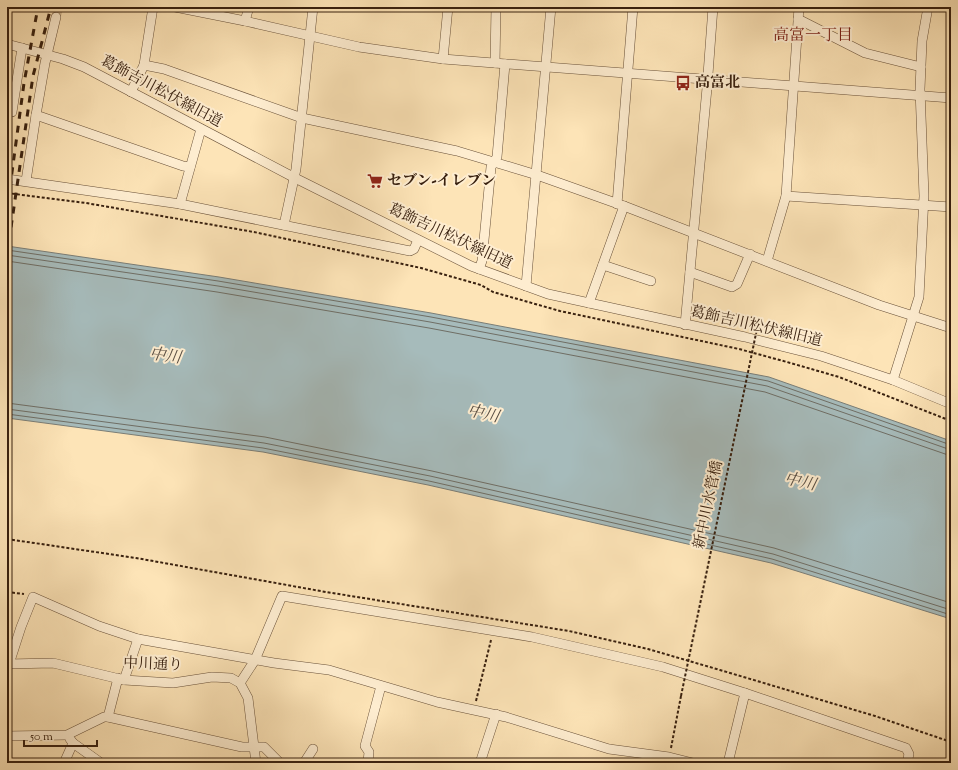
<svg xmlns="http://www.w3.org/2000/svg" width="958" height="770" font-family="'Sorts Mill Goudy','Noto Serif JP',serif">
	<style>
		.water { fill: #a6bbbb; stroke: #7a7d76 }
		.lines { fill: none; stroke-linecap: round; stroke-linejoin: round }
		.shore { stroke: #6f6e65; stroke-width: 1 }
		.minor-tunnel { stroke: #d6bd95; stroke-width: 9; stroke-dasharray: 9 4.5; stroke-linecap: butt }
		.minor-casing { stroke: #695139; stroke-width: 10 }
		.path { stroke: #38200f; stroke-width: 2; stroke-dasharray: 3 2; stroke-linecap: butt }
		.minor { stroke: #feedd0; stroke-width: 9 }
		.rail { stroke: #38200f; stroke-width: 3; stroke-dasharray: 7 7; stroke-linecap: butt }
		.path-bridge { stroke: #38200f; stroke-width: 2; stroke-dasharray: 3 2; stroke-linecap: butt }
		.labels { text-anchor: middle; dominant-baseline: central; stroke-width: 4; stroke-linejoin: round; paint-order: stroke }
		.poi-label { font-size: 15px; font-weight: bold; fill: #38200f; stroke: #feedd0; text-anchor: start }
		.street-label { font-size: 15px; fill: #38200f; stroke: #feedd0 }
		.neighbourhood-label { font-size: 16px; fill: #7a1f14; stroke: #feedd0 }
		.water-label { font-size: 16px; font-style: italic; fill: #594e43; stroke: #feedd0 }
	</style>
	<rect width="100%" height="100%" fill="#fde4b7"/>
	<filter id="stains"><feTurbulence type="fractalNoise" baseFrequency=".005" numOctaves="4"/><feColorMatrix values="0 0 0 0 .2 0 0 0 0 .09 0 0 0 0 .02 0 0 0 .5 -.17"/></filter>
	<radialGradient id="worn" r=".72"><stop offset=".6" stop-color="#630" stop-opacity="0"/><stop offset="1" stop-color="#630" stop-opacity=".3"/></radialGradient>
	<polygon class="water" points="7,246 219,277 431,313 769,377 951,441 951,619 771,563 428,485 263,452 7,418"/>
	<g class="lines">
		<g class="shore">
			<polyline points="7,250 218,281 431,317 768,381 951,445"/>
			<polyline points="7,255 218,286 430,322 767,386 951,450"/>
			<polyline points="7,261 217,292 429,328 765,392 951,456"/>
			<polyline points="7,403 265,437 432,471 774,548 951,603"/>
			<polyline points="7,409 264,443 430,476 773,554 951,610"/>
			<polyline points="7,414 263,448 429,481 772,559 951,615"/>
		</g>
		<polyline class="minor-tunnel" points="56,17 59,7"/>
		<defs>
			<g id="minor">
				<polyline points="175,7 245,21 359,47 443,59 951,98"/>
				<polyline points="56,17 45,63 36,115 183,166 190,167"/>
				<polyline points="798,19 865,53 921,67"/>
				<polyline points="245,21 249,7"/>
				<polyline points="7,44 63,59 84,67 295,178 471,266 548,294 745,337 821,356 893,380 951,404"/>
				<polyline points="443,59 448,7"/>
				<polyline points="495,63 496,7"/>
				<polyline points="144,65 164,69 302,118 457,151 537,175 624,206 879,305 951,328"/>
				<polyline points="131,92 144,65 153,7"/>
				<polyline points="7,111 12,112 22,48"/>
				<polyline points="7,179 180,204 410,251 414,249 418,240"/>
				<polyline points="26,181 36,115"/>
				<polyline points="786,196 951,207"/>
				<polyline points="180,204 201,129"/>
				<polyline points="617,204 633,7"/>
				<polyline points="284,225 296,169 313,7"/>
				<polyline points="767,261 786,196 799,7"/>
				<polyline points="603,265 651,281"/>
				<polyline points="479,269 482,261 491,167 497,157 505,64"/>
				<polyline points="690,272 732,287 737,284 750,254"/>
				<polyline points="526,286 551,7"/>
				<polyline points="589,303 624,206"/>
				<polyline points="685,325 707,88 713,7"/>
				<polyline points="893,380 919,297 924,196 920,89 922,41 928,7"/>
				<polyline points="7,664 53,663 124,680 173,683 212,677 231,678 240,683 248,698 256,763"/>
				<polyline points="9,664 21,627 33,597 99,626 138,639 274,663 329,670 437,702 506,717 609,749 669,757 693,763"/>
				<polyline points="124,680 138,639"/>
				<polyline points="240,683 255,660 282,596 532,637 663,667 745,693 906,748 909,754 907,763"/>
				<polyline points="108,717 118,678"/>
				<polyline points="7,736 67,735 104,717 108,717 242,747 264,747 280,763"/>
				<polyline points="73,743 101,763"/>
				<polyline points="368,762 369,752 365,746 381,686"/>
				<polyline points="64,763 73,743 70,739"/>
				<polyline points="304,763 313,749"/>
				<polyline points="480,763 496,714"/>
				<polyline points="728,763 745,693"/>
			</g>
		</defs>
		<use href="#minor" class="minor-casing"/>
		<g class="path">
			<polyline points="7,193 86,203 254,232 421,268 481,285 493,292 560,311 739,349 787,362 839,377 951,421"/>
			<polyline points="696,307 759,319"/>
			<polyline points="7,539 136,558 326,592 569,631 648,649 720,670 875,716 951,742"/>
			<polyline points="7,592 24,594"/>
			<polyline points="476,701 491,640"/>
			<polyline points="671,748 681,696"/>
		</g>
		<use href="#minor" class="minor"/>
		<g class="rail">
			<polyline points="8,202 24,83 38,7"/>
			<polyline points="7,255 33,76 51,7"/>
		</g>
		<polyline class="path-bridge" points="681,696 759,319"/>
	</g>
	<defs>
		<symbol id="bus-bare" viewBox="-9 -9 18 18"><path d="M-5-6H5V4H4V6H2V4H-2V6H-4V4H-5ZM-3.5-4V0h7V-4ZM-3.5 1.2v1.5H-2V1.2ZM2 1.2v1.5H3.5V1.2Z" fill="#8f2418" stroke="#feedd0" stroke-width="2.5" paint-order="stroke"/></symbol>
		<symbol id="supermarket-bare" viewBox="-9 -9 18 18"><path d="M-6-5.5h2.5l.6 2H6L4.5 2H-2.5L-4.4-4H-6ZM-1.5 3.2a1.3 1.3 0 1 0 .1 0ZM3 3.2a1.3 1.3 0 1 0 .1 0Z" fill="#8f2418" stroke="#feedd0" stroke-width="2.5" paint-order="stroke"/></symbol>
	</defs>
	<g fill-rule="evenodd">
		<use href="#bus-bare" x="672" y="72" width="22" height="22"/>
		<use href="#supermarket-bare" x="364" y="170" width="22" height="22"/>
	</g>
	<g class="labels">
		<g class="poi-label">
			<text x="695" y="83">高富北</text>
			<text x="387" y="181">セブン-イレブン</text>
		</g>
		<g class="street-label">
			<text transform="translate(161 92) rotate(28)">葛飾吉川松伏線旧道</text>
			<text transform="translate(450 237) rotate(25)">葛飾吉川松伏線旧道</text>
			<text transform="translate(756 327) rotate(13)">葛飾吉川松伏線旧道</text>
			<text transform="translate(709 505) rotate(-78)">新中川水管橋</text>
			<text transform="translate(153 665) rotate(2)">中川通り</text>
		</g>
		<g class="neighbourhood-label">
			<text x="813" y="36">高富一丁目</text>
		</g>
		<g class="water-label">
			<text transform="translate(165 357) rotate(8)">中川</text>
			<text transform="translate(483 415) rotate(12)">中川</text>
			<text transform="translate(800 483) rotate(12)">中川</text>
		</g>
	</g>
	<rect width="958" height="770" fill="none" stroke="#fde4b7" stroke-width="24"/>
	<rect x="8" y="8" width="942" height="754" fill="none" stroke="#38200f" stroke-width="2"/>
	<rect x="12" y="12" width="934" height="746" fill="none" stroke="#38200f"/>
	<path d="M24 740v6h73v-6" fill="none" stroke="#38200f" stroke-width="2"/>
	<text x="30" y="740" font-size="12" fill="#38200f" stroke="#feedd0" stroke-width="3" paint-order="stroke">50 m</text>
	<rect width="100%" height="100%" filter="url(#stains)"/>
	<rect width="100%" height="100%" fill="url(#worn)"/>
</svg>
